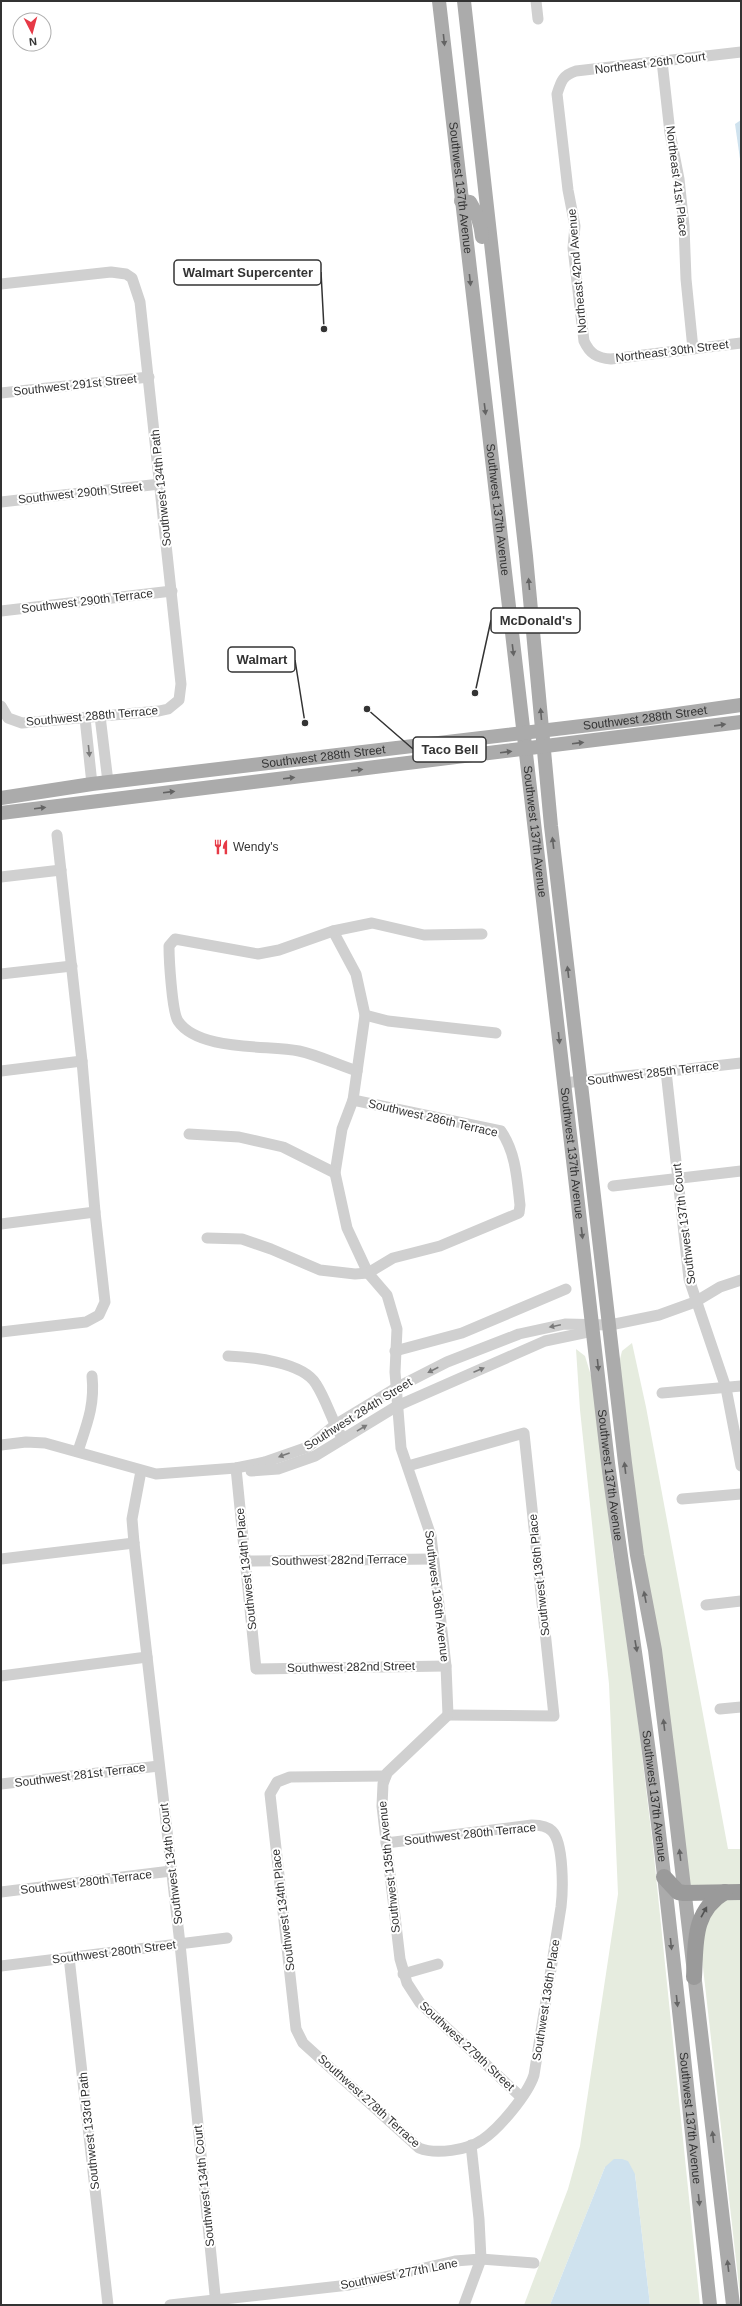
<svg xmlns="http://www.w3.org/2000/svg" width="742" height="2306" font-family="Helvetica,sans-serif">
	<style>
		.green { fill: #e6ecdf }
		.water { fill: #cfe2ee }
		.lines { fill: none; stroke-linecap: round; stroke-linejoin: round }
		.minor { stroke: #d0d0d0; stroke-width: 11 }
		.major { stroke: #ababab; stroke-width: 14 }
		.highway { stroke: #9a9a9a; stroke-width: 16 }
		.oneway { fill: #636363 }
		.oneway2 { fill: #7a7a7a }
		.oneway3 { fill: #525252 }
		.labels { text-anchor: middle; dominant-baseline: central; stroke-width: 4; stroke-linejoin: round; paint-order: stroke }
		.street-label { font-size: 12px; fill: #333; stroke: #fff }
		.poi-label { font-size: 12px; fill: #333; stroke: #fff; text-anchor: start }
		.leader { fill: none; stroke: #333; stroke-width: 1.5 }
		.callout-dot { fill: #333; stroke: #fff; stroke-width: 1.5 }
		.callout { fill: #fff; stroke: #333; stroke-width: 1.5 }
		.callout-label { font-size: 13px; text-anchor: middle; font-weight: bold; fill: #333 }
	</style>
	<rect width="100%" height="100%" fill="#fff"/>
	<g class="green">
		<polygon points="632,1343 646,1407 728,1849 741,1849 741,1887 689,1886 644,1565 619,1363 622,1351"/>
		<polygon points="576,1349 585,1356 592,1379 612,1546 633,1679 653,1847 700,2305 650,2305 635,2174 605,2167 550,2305 524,2305 568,2189 580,2146 618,1894 609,1684 580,1410"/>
		<polygon points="741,1897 741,2304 700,1941 714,1905 721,1901"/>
	</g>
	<g class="water">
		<polygon points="741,120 741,166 735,124"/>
		<polygon points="614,2159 622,2159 628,2161 635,2174 650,2305 550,2305 605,2167"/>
	</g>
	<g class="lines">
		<g class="minor">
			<polyline points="536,1 538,19"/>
			<path d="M741 52 576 71C563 75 561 81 557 94L568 190 575 226 573 248 584 341C590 354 597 358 611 359L741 343"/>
			<polyline points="662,61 670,133 679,179 684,226 686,279 693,349"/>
			<polyline points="1,284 111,272 126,274 132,278 140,302 181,684 179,700 168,709 159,711 22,723 8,718 1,706"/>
			<polyline points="1,393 149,377"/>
			<polyline points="1,502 160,484"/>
			<polyline points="1,611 172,591"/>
			<polyline points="100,716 108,782"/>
			<polyline points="85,718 92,784"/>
			<polyline points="1,877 61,870"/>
			<polyline points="333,931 356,974 365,1015 353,1100 342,1129 335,1173 347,1228 368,1273 387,1295 397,1329 395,1372 401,1448 431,1536 446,1666 448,1715"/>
			<polyline points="1,974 72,966"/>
			<polyline points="365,1015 388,1021 496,1033"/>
			<polyline points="1,1071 82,1061"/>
			<path d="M357 1071C338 1065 318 1055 299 1051 266 1045 198 1051 178 1021 172 1012 169 959 169 946L175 939 258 954 279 950 333 931 372 923 424 935 482 934"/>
			<polyline points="666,1071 689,1279 726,1388 741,1466"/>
			<polyline points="564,1083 741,1063"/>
			<polyline points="189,1134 239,1137 283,1147 335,1173"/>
			<polyline points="613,1186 741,1171"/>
			<polyline points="1,1224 95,1212"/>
			<path d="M207 1238 242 1239 271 1249 320 1270 355 1274 368 1273 393 1258 440 1246 519 1213 520 1205C517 1179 516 1153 501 1131L353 1100"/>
			<polyline points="1,1332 86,1322 99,1315 105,1302 95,1212 82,1061 57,835"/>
			<polyline points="395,1351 462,1333 566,1289"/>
			<path d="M228 1356C252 1357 303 1362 316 1384 327 1401 332 1422 343 1439"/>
			<polyline points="662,1393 741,1386"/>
			<polyline points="1,1445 26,1442 45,1443 156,1474 236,1468 265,1462 308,1447 335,1425 396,1388 447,1362 519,1334 565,1324 610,1325 659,1315 695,1302 720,1287 741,1280"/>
			<path d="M78 1451C87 1424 95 1405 92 1376"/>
			<polyline points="408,1466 524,1433 554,1716 448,1715"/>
			<polyline points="236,1468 256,1669 446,1666"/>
			<polyline points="141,1471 132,1519 134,1543 180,1944 216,2305"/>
			<polyline points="251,1471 278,1469 315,1456 397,1406 545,1341 588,1332 593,1326"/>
			<polyline points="682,1499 741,1494"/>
			<polyline points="1,1559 134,1543"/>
			<polyline points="245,1561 433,1559"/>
			<polyline points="706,1605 741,1601"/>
			<polyline points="1,1676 147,1657"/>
			<polyline points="720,1709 741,1707"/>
			<polyline points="448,1715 387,1773 383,1784 382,1806 400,1959 407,1983 420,2003 521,2097"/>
			<polyline points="1,1784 159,1766"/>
			<path d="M386 1843 532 1825C539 1825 547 1826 552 1831 564 1843 563 1891 561 1907L534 2075C528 2094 499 2129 482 2140 468 2150 436 2155 419 2148L303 2043 296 2029 270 1794 277 1782 290 1777 386 1776"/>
			<polyline points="1,1892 171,1871"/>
			<polyline points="69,1957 108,2305"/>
			<polyline points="1,1966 227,1938"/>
			<polyline points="403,1974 438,1964"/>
			<polyline points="170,2305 349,2285 455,2261 481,2259 534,2263"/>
			<polyline points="464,2305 481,2259 479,2219 471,2145"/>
		</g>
		<g class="major">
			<path id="s1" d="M439 1 608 1463C622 1570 640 1677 653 1784 675 1957 691 2131 710 2305"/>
			<polyline points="464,1 526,556 551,826 625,1463 637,1555 655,1650 672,1785 733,2305"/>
			<path d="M461 201 470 202C477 213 481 224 482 237"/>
			<path id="s2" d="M1 798 92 784 649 718 741 705"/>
			<polyline points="1,813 741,722"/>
		</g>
		<g class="highway">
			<polyline points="664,1877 678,1892 684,1893 741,1892"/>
			<path d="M694 1977C696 1943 692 1912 725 1892"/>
		</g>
	</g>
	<defs><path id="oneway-solid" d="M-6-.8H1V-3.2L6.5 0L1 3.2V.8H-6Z"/></defs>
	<g class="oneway">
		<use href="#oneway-solid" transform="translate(444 40) rotate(84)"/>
		<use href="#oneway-solid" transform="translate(470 280) rotate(84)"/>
		<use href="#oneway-solid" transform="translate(485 409) rotate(83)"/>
		<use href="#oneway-solid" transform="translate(529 584) rotate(-95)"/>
		<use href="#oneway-solid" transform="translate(513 650) rotate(83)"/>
		<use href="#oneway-solid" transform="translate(541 714) rotate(-95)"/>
		<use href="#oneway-solid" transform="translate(720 725) rotate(-8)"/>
		<use href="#oneway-solid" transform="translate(578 743) rotate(-7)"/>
		<use href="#oneway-solid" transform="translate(506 752) rotate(-7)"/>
		<use href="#oneway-solid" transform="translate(357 770) rotate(-7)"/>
		<use href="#oneway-solid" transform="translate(289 778) rotate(-7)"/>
		<use href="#oneway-solid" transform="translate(169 792) rotate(-7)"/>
		<use href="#oneway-solid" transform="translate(40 808) rotate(-7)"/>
		<use href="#oneway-solid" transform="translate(553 843) rotate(-97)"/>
		<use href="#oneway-solid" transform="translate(568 972) rotate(-97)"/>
		<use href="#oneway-solid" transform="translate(559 1038) rotate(84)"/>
		<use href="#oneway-solid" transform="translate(582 1233) rotate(83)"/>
		<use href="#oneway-solid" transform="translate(598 1365) rotate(84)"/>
		<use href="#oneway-solid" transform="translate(625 1468) rotate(-97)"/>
		<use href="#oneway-solid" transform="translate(645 1597) rotate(-101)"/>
		<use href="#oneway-solid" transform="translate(636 1646) rotate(80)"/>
		<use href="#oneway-solid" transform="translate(664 1725) rotate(-97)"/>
		<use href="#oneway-solid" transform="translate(680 1855) rotate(-97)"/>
		<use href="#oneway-solid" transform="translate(671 1944) rotate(84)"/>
		<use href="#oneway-solid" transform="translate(677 2001) rotate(84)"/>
		<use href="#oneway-solid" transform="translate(713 2137) rotate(-97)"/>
		<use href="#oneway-solid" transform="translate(699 2200) rotate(84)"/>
		<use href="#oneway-solid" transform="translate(728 2266) rotate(-97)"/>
	</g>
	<g class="oneway2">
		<use href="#oneway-solid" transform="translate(89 751) rotate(84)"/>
		<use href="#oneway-solid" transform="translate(555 1326) rotate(168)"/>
		<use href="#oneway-solid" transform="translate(433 1370) rotate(153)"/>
		<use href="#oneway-solid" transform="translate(479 1370) rotate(-23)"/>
		<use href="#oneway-solid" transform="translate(362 1428) rotate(-31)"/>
		<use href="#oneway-solid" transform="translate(284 1455) rotate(160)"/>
	</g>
	<use class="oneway3" href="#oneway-solid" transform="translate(704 1912) rotate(-61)"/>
	<defs>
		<symbol id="restaurant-bare" viewBox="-9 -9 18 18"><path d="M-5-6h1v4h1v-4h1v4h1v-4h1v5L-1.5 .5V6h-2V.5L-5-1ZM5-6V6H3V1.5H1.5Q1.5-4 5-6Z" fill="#e63946" stroke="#fff" stroke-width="2.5" paint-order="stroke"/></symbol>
	</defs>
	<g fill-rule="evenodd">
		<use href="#restaurant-bare" x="210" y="836" width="22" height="22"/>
	</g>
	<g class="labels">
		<g class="street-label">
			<text transform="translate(650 63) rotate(-7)">Northeast 26th Court</text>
			<text transform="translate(677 181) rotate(83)">Northeast 41st Place</text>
			<text stroke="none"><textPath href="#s1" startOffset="188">Southwest 137th Avenue</textPath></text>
			<text transform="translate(577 271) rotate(-95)">Northeast 42nd Avenue</text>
			<text transform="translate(672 351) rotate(-7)">Northeast 30th Street</text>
			<text transform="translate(75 385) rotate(-6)">Southwest 291st Street</text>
			<text transform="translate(161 488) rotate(-96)">Southwest 134th Path</text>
			<text transform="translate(80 493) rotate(-6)">Southwest 290th Street</text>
			<text stroke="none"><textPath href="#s1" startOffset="512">Southwest 137th Avenue</textPath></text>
			<text transform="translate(87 601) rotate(-7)">Southwest 290th Terrace</text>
			<text transform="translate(92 716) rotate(-5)">Southwest 288th Terrace</text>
			<text stroke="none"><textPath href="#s2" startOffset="649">Southwest 288th Street</textPath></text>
			<text stroke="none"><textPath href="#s2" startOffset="325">Southwest 288th Street</textPath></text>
			<text stroke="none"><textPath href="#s1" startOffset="836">Southwest 137th Avenue</textPath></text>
			<text transform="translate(653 1073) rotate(-7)">Southwest 285th Terrace</text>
			<text transform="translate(433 1118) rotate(13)">Southwest 286th Terrace</text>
			<text stroke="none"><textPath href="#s1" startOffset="1160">Southwest 137th Avenue</textPath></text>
			<text transform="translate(684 1224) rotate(-97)">Southwest 137th Court</text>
			<text transform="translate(358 1414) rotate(-32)">Southwest 284th Street</text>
			<text stroke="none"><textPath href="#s1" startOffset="1484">Southwest 137th Avenue</textPath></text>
			<text transform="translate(339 1560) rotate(-1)">Southwest 282nd Terrace</text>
			<text transform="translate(246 1569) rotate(-96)">Southwest 134th Place</text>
			<text transform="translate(539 1575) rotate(-96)">Southwest 136th Place</text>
			<text transform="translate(437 1596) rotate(83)">Southwest 136th Avenue</text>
			<text transform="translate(351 1667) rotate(-1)">Southwest 282nd Street</text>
			<text transform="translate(80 1775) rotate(-7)">Southwest 281st Terrace</text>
			<text stroke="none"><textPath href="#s1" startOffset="1808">Southwest 137th Avenue</textPath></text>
			<text transform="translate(470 1834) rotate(-6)">Southwest 280th Terrace</text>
			<text transform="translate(171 1864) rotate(-97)">Southwest 134th Court</text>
			<text transform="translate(389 1867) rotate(-96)">Southwest 135th Avenue</text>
			<text transform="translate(86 1882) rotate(-7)">Southwest 280th Terrace</text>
			<text transform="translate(283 1910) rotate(-97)">Southwest 134th Place</text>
			<text transform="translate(114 1952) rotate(-7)">Southwest 280th Street</text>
			<text transform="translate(546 2000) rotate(-81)">Southwest 136th Place</text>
			<text transform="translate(467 2046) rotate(43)">Southwest 279th Street</text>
			<text transform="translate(369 2101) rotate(42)">Southwest 278th Terrace</text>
			<text stroke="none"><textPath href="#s1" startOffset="2132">Southwest 137th Avenue</textPath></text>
			<text transform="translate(89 2131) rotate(-96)">Southwest 133rd Path</text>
			<text transform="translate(204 2186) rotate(-96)">Southwest 134th Court</text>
			<text transform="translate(399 2274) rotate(-11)">Southwest 277th Lane</text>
		</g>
		<g class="poi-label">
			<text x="233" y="847">Wendy's</text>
		</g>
	</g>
	<path class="leader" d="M324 329L321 272M475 693L491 620M305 723L295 660M367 709L413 749"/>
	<g class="callout-dot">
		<circle cx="324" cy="329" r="4"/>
		<circle cx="475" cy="693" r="4"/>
		<circle cx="305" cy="723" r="4"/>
		<circle cx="367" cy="709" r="4"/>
	</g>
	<g class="callout">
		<rect x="174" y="260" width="147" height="25" rx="4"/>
		<rect x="491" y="608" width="89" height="25" rx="4"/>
		<rect x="228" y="647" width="67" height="25" rx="4"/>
		<rect x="413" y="737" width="73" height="25" rx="4"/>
	</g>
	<g class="callout-label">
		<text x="248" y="277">Walmart Supercenter</text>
		<text x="536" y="625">McDonald's</text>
		<text x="262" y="664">Walmart</text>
		<text x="450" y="754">Taco Bell</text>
	</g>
	<rect width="742" height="2306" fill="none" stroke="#333333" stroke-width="4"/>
	<g transform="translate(32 32) rotate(174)"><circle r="19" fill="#ffffff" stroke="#adadad"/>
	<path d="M0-3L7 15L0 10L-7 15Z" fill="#e63946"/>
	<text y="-6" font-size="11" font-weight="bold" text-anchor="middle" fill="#333333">N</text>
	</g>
</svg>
